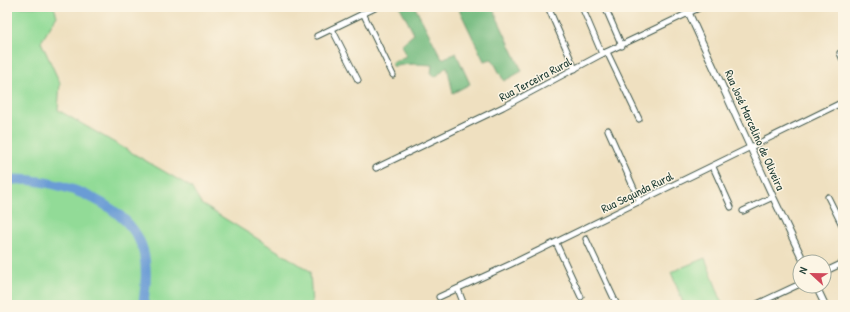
<svg xmlns="http://www.w3.org/2000/svg" width="850" height="312" font-family="'Patrick Hand',sans-serif">
	<style>
		.green { fill: #92db97; stroke: #588c66 }
		.forest { fill: #75bb80; stroke: #4a7c5a }
		.lines { fill: none; stroke-linecap: round; stroke-linejoin: round }
		.river { stroke: #6a9cd5; stroke-width: 10 }
		.minor-casing { stroke: #3e5549; stroke-width: 7 }
		.tertiary-casing { stroke: #3e5549; stroke-width: 8 }
		.minor { stroke: #fff; stroke-width: 5 }
		.tertiary { stroke: #fff; stroke-width: 6 }
		.labels { text-anchor: middle; dominant-baseline: central; stroke-width: 3; stroke-linejoin: round; paint-order: stroke }
		.street-label { font-size: 12px; fill: #1f3d34; stroke: #fcf5e5 }
	</style>
	<rect width="100%" height="100%" fill="#fcf5e5"/>
	<filter id="ink" filterUnits="userSpaceOnUse"><feTurbulence type="fractalNoise" baseFrequency=".025" numOctaves="2"/><feDisplacementMap in="SourceGraphic" scale="8" xChannelSelector="R" yChannelSelector="G"/><feConvolveMatrix kernelMatrix="1 2 1 2 8 2 1 2 1" color-interpolation-filters="sRGB"/></filter>
	<filter id="wash" filterUnits="userSpaceOnUse"><feTurbulence type="fractalNoise" baseFrequency=".012" numOctaves="4" result="noise"/><feDisplacementMap in="SourceGraphic" scale="16" xChannelSelector="R" yChannelSelector="G"/><feGaussianBlur stdDeviation="0.9" result="paint"/><feColorMatrix in="noise" values="0 0 0 0 0 0 0 0 0 0 0 0 0 0 0 0 0 1.4 0 .05"/><feComposite in="paint" operator="in"/></filter>
	<g filter="url(#wash)">
		<rect width="100%" height="100%" fill="#efe0c0"/>
		<g class="green">
			<polygon points="7,7 54,7 57,16 41,42 60,83 58,110 191,187 201,204 310,271 312,305 7,305"/>
			<polygon points="705,258 723,305 684,305 671,272"/>
		</g>
		<g class="forest">
			<path d="M400 7H415L442 59 456 53 470 84 453 93 447 66 436 77 431 74 432 65C419 64 407 63 394 67L391 63 406 56 401 45 414 34Z"/>
			<polygon points="458,7 492,7 522,71 504,81 492,59 484,61"/>
		</g>
		<g class="lines">
			<path class="river" d="M7 180C50 176 124 200 141 244 148 262 146 287 143 305"/>
		</g>
	</g>
	<g filter="url(#ink)">
		<g class="lines">
			<defs>
				<g id="minor">
					<polyline points="548,7 575,69"/>
					<polyline points="582,7 602,54"/>
					<polyline points="605,7 622,46"/>
					<polyline points="363,13 393,75"/>
					<polyline points="332,29 358,80"/>
					<polyline points="317,36 377,7"/>
					<polyline points="607,52 639,119"/>
					<polyline points="840,53 843,60"/>
					<polyline points="608,130 640,202"/>
					<polyline points="713,167 731,207"/>
					<polyline points="376,168 503,107 602,54 701,7"/>
					<polyline points="828,197 843,227"/>
					<polyline points="743,211 773,197"/>
					<polyline points="586,239 617,305"/>
					<polyline points="556,243 581,297"/>
					<polyline points="824,272 843,263"/>
					<polyline points="458,289 464,305"/>
					<polyline points="439,297 511,264 843,102"/>
					<polyline points="755,305 800,284"/>
				</g>
				<g id="tertiary">
					<polyline points="686,7 773,197 804,262"/>
					<polyline points="816,286 825,305"/>
				</g>
			</defs>
			<use href="#minor" class="minor-casing"/>
			<use href="#tertiary" class="tertiary-casing"/>
			<use href="#minor" class="minor"/>
			<use href="#tertiary" class="tertiary"/>
		</g>
	</g>
	<g class="labels">
		<g class="street-label">
			<text transform="translate(535 79) rotate(-28)">Rua Terceira Rural</text>
			<text transform="translate(755 130) rotate(66)">Rua José Marcelino de Oliveira</text>
			<text transform="translate(637 192) rotate(-26)">Rua Segunda Rural</text>
		</g>
	</g>
	<rect width="850" height="312" fill="none" stroke="#fcf5e5" stroke-width="24"/>
	<g transform="translate(812 274) rotate(292)"><circle r="19" fill="#fcf5e5" stroke="#a4ab9e"/>
	<path d="M0-3L7 15L0 10L-7 15Z" fill="#d1495b"/>
	<text y="-6" font-size="11" font-weight="bold" text-anchor="middle" fill="#1f3d34">N</text>
	</g>
</svg>
